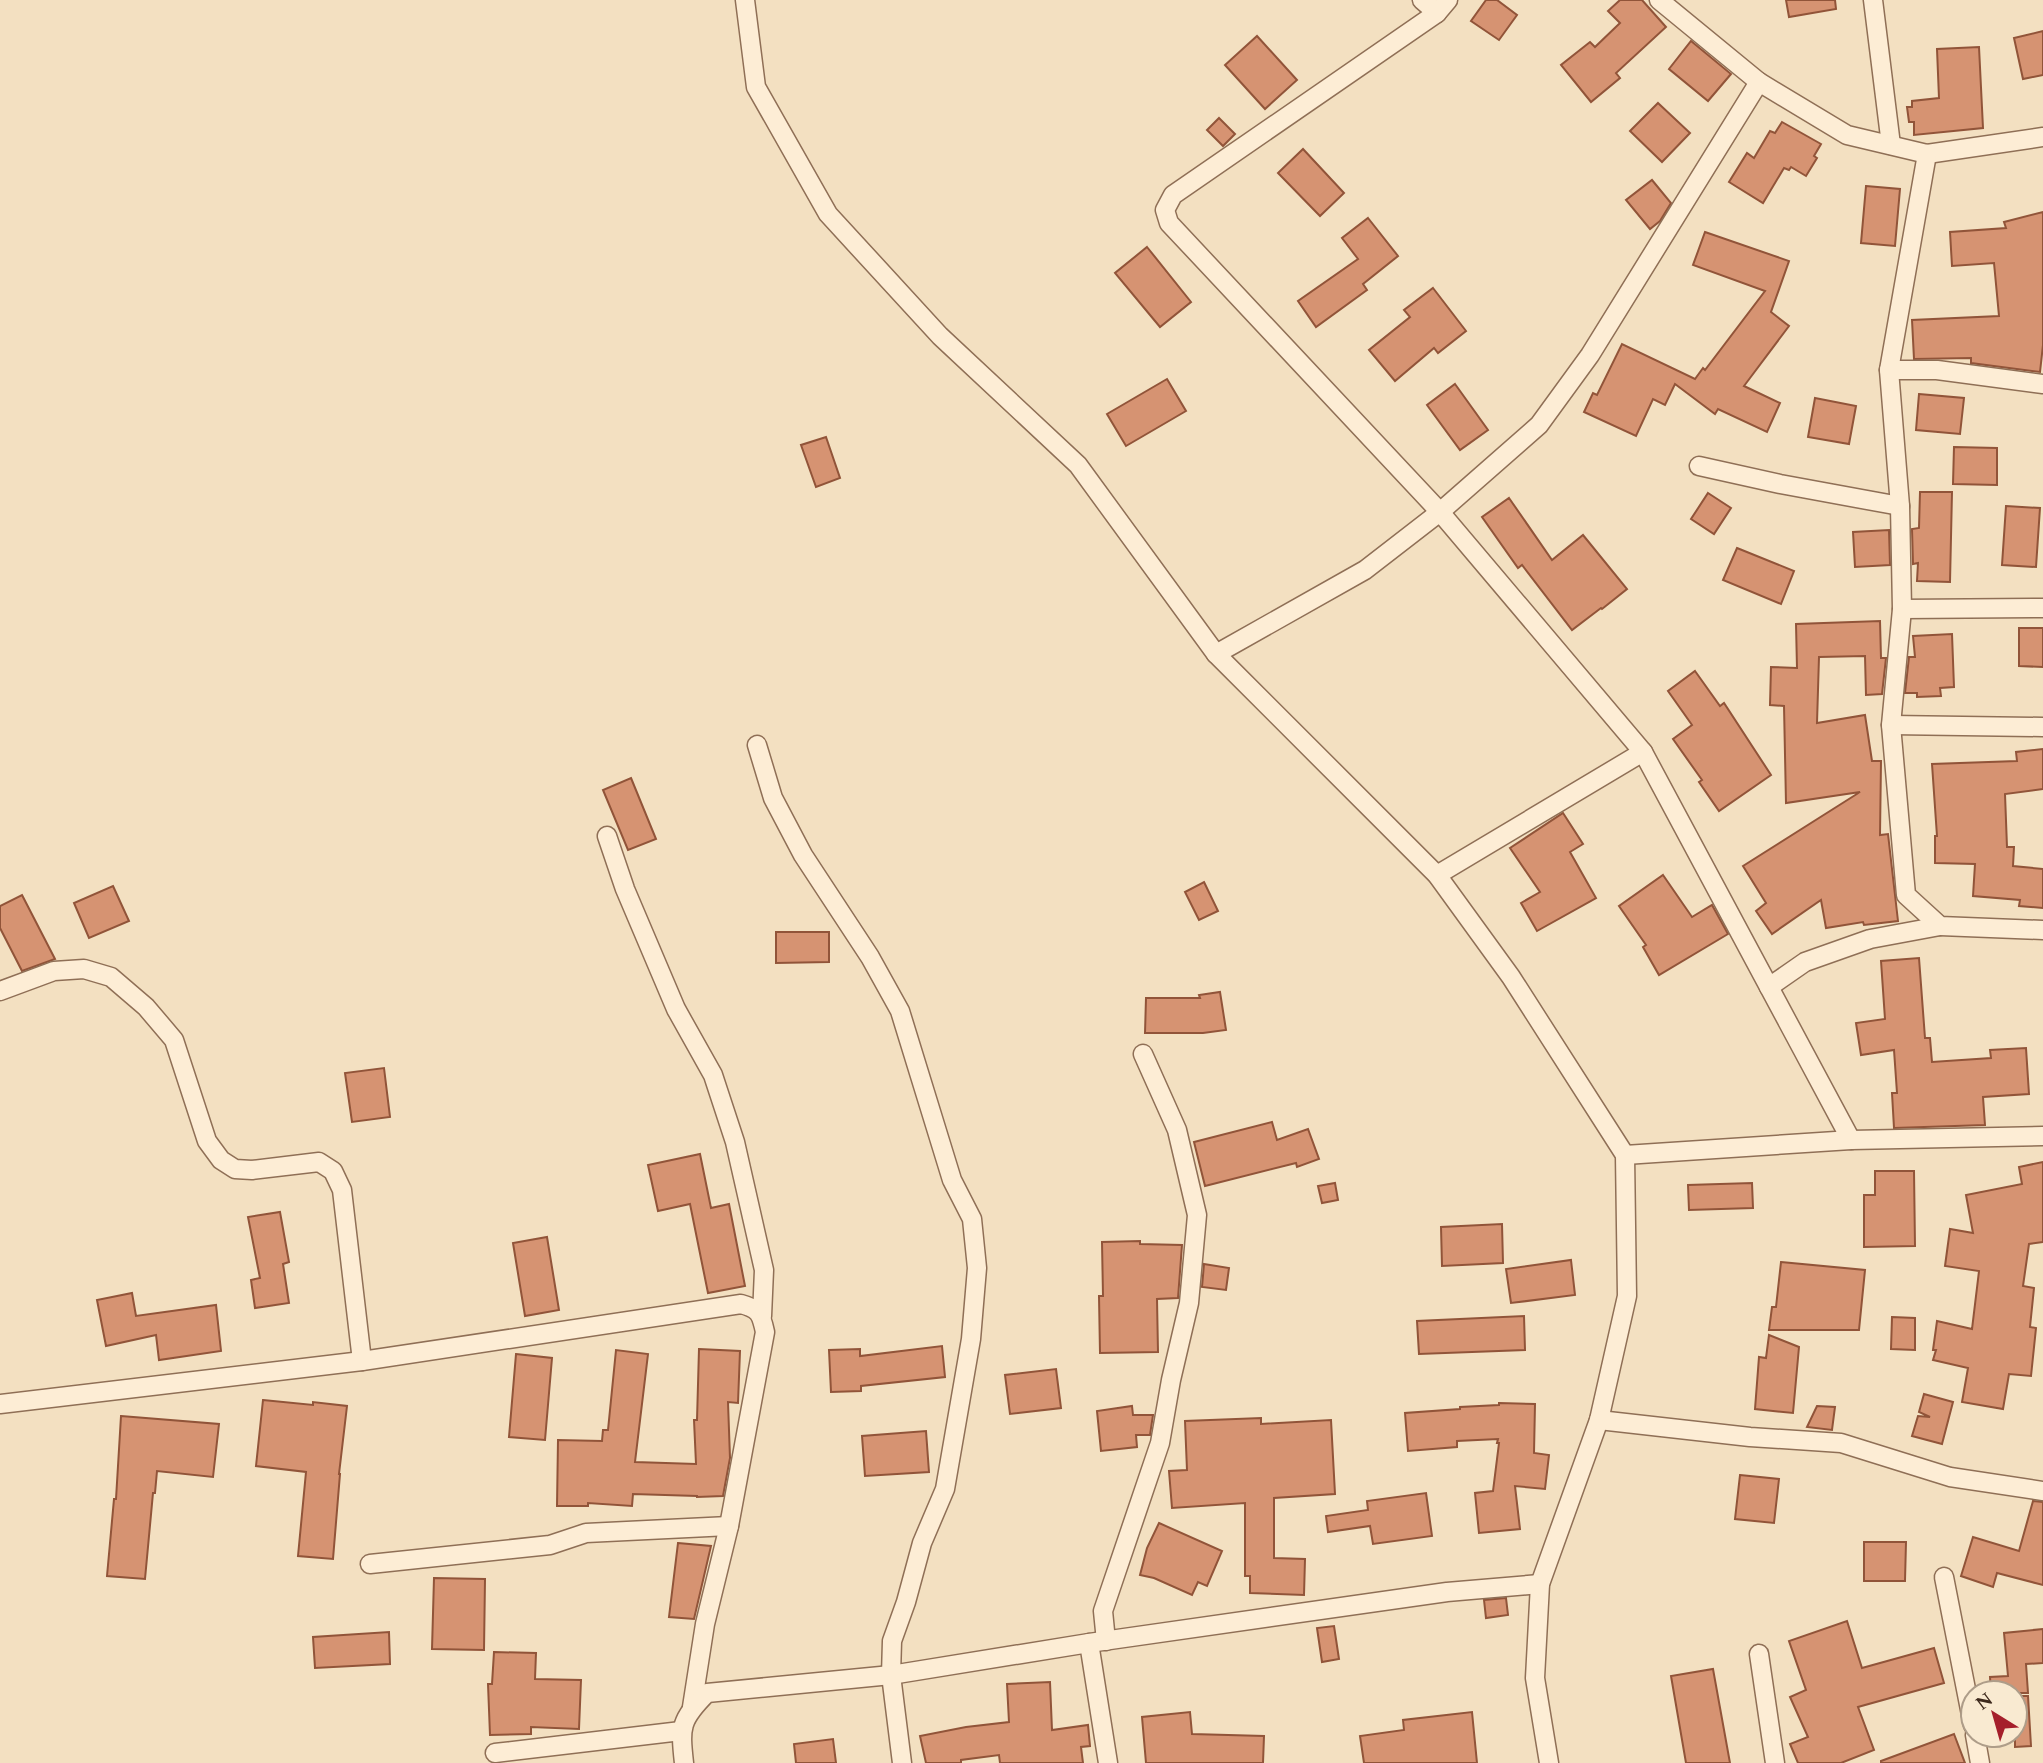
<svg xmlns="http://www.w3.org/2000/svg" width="2043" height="1763" font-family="Spectral,serif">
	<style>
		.building { fill: #d69372; stroke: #915439; stroke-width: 2 }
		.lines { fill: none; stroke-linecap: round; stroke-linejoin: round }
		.street-casing { stroke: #8f6f56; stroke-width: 21 }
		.street { stroke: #fdedd5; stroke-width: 18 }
	</style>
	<rect width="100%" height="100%" fill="#f3e0c1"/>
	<g class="building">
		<polygon points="1486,0 1497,0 1517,15 1499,40 1471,21"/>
		<polygon points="1620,0 1642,0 1666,27 1616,73 1620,78 1591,102 1561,65 1590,42 1595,47 1620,23 1608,11"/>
		<polygon points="1786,0 1835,0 1836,9 1789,17"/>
		<polygon points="2043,31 2043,75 2023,79 2014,38"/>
		<polygon points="1257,36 1297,80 1265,109 1225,65"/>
		<polygon points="1691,41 1731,74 1708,101 1669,69"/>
		<polygon points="1979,47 1983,128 1914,135 1914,122 1909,122 1907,107 1912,107 1912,101 1939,98 1937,49"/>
		<polygon points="1658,103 1690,133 1662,162 1630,131"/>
		<polygon points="1219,118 1235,134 1223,146 1207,130"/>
		<polygon points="1782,122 1821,144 1814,156 1817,158 1806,176 1791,167 1789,170 1784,168 1763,203 1729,182 1747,153 1754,158 1770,131 1775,133"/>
		<polygon points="1303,149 1344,193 1320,216 1278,173"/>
		<polygon points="1652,180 1671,203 1660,221 1650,229 1626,200"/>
		<polygon points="1866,186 1900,189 1895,246 1861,243"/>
		<polygon points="2043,212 2043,345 2040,372 1971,363 1971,358 1914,359 1912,320 1999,316 1994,263 1952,266 1950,232 2006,228 2004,222"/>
		<polygon points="1368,218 1398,256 1363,284 1367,290 1316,327 1298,301 1358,259 1342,238"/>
		<polygon points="1705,232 1789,261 1771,312 1789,326 1744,386 1780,403 1767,432 1718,409 1715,414 1675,384 1665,405 1653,399 1636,436 1584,412 1593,393 1597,395 1622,344 1695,379 1703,368 1705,370 1765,291 1693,265"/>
		<polygon points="1147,247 1191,302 1160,327 1115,273"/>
		<polygon points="1433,288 1466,331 1438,353 1434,348 1395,381 1369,350 1410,317 1404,310"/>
		<polygon points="1167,379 1186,411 1126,446 1107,414"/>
		<polygon points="1455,384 1488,430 1460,450 1427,405"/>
		<polygon points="1919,394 1964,398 1960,434 1916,430"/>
		<polygon points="1815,398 1856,406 1849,444 1808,437"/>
		<polygon points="826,437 840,478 816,487 801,445"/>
		<polygon points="1954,447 1997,448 1997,485 1953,484"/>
		<polygon points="1920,492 1952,492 1950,582 1917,581 1918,563 1913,564 1912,529 1919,528"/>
		<polygon points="1708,493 1731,508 1714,534 1691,519"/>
		<polygon points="1509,498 1552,560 1583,535 1627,589 1602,609 1601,608 1572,630 1522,565 1518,568 1482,517"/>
		<polygon points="2006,506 2040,508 2036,567 2002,565"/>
		<polygon points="1889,530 1890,565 1855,567 1853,532"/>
		<polygon points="1737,548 1794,571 1781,604 1723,580"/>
		<polygon points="1880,621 1881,658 1886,658 1882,694 1866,695 1865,656 1819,657 1817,723 1865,715 1872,761 1881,761 1880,835 1888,834 1898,921 1864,925 1863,922 1826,928 1821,900 1772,934 1756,911 1766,903 1743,866 1860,792 1786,803 1784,706 1770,705 1771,667 1797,668 1796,624"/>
		<polygon points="2019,628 2043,628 2043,667 2019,666"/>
		<polygon points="1952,634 1954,687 1940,688 1941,696 1917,697 1917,693 1905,693 1909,657 1915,657 1913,636"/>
		<polygon points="1695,671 1720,706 1724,703 1771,775 1719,811 1699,782 1702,780 1673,739 1692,725 1668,691"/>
		<polygon points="2043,749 2043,789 2005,794 2007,847 2014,847 2013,866 2043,869 2043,908 2019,906 2020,900 1973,896 1975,864 1935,863 1935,836 1937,836 1932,764 2017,761 2016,752"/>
		<polygon points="631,778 656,839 628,850 603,790"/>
		<polygon points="1563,813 1583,844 1570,852 1596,898 1537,931 1521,903 1540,892 1510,848"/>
		<polygon points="1663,875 1692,917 1712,905 1728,934 1659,975 1643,947 1646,945 1619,906"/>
		<polygon points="1204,882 1218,911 1199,920 1185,892"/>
		<polygon points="113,886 129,921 89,938 74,903"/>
		<polygon points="22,895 55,959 22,971 0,928 0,906"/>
		<polygon points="776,932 829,932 829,962 776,963"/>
		<polygon points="1919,958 1925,1038 1930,1038 1932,1062 1991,1058 1990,1050 2026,1048 2029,1094 1983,1097 1985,1125 1894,1128 1892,1093 1897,1093 1894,1050 1861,1055 1856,1023 1885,1019 1881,961"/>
		<polygon points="1220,992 1226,1030 1203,1033 1145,1033 1146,998 1200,998 1199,995"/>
		<polygon points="384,1068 390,1117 352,1122 345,1073"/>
		<polygon points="1272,1122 1277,1140 1308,1129 1319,1159 1297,1167 1296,1163 1205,1186 1194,1142"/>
		<polygon points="700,1154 711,1208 729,1204 745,1286 708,1293 690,1204 658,1211 648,1165"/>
		<polygon points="2043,1162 2043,1242 2029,1244 2023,1286 2034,1288 2030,1327 2036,1328 2031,1376 2009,1374 2003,1409 1962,1402 1968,1368 1933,1360 1936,1350 1933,1350 1937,1321 1972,1329 1979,1271 1945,1266 1950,1229 1973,1233 1966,1195 2022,1184 2019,1167"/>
		<polygon points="1875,1171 1914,1171 1915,1246 1864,1247 1864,1195 1875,1195"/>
		<polygon points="1335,1183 1338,1200 1322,1203 1318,1186"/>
		<polygon points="1752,1183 1753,1208 1689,1210 1688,1185"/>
		<polygon points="280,1212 289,1262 283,1264 289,1303 255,1308 251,1280 260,1278 248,1217"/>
		<polygon points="1502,1224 1503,1263 1442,1266 1441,1227"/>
		<polygon points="547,1237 559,1310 525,1316 513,1243"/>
		<polygon points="1140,1241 1140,1244 1182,1245 1178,1298 1157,1299 1158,1352 1100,1353 1099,1296 1103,1296 1102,1242"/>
		<polygon points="1571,1260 1575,1295 1511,1303 1506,1269"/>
		<polygon points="1781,1262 1865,1270 1859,1330 1769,1330 1772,1307 1776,1307"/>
		<polygon points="1204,1264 1229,1268 1226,1290 1202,1287"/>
		<polygon points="132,1293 136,1316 216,1305 221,1351 159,1360 156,1335 106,1346 97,1300"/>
		<polygon points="1524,1316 1525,1350 1419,1354 1417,1321"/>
		<polygon points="1892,1317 1915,1318 1915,1350 1891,1349"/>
		<polygon points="1769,1335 1799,1347 1793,1413 1755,1409 1759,1357 1766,1358"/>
		<polygon points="942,1346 945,1377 861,1386 861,1391 831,1392 829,1350 860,1349 860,1356"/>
		<polygon points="699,1349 740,1351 738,1403 728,1402 730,1458 723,1496 697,1497 697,1496 633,1494 632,1506 588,1503 588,1506 557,1506 558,1440 602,1441 603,1430 608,1430 616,1350 648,1354 635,1462 696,1464 694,1420 697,1420"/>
		<polygon points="516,1354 552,1358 545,1440 509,1437"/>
		<polygon points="1056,1369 1061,1408 1010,1414 1005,1375"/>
		<polygon points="1924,1394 1953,1402 1942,1444 1912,1436 1918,1416 1930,1417 1919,1412"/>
		<polygon points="263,1400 313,1405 313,1402 347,1406 339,1474 340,1474 333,1559 298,1556 306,1472 256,1466"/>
		<polygon points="1499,1403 1535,1404 1534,1453 1549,1455 1545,1489 1515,1486 1520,1529 1479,1533 1475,1493 1493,1491 1499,1443 1497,1443 1498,1439 1457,1441 1457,1447 1408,1451 1405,1413 1460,1409 1460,1407 1499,1405"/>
		<polygon points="1132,1406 1133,1415 1153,1415 1150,1435 1136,1435 1137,1447 1101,1451 1097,1411"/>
		<polygon points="1817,1406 1835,1407 1832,1430 1807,1427"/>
		<polygon points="121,1416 219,1424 213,1477 157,1471 155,1493 153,1493 145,1579 107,1576 114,1499 116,1499"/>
		<polygon points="1261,1418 1261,1424 1331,1420 1335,1494 1274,1498 1274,1558 1305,1559 1304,1595 1250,1593 1250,1576 1245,1576 1245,1503 1172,1508 1169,1471 1187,1470 1185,1421"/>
		<polygon points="926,1431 929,1472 865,1476 862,1436"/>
		<polygon points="1740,1475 1779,1479 1774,1523 1735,1519"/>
		<polygon points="1426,1493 1432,1536 1373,1544 1370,1526 1328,1532 1326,1516 1368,1510 1367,1501"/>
		<polygon points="2033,1501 2043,1502 2043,1585 1997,1573 1993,1587 1961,1576 1973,1537 2019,1551"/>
		<polygon points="1159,1523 1222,1551 1207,1586 1198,1582 1192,1595 1154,1578 1140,1575 1147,1548"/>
		<polygon points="1864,1542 1906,1542 1905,1581 1864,1581"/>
		<polygon points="678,1543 711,1546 694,1619 669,1617"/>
		<polygon points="434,1578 485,1579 484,1650 432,1649"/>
		<polygon points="1506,1598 1508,1615 1486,1618 1484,1600"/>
		<polygon points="1847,1621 1862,1668 1934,1648 1944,1683 1858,1707 1874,1750 1841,1763 1798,1763 1790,1744 1808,1737 1790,1697 1806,1690 1789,1641"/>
		<polygon points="1334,1626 1339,1659 1322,1662 1317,1628"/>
		<polygon points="2043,1629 2043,1663 2026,1664 2028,1693 1991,1693 1990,1677 2008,1676 2004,1633"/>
		<polygon points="389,1632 390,1664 315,1668 313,1637"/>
		<polygon points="494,1652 536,1653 535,1679 581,1680 579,1729 531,1727 531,1734 490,1735 488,1684 492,1684"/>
		<polygon points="1713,1669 1730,1763 1686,1763 1671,1676"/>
		<polygon points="1050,1682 1052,1730 1088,1725 1090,1746 1081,1747 1083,1763 1000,1763 999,1755 961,1760 961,1763 926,1763 920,1736 966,1727 1009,1722 1007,1684"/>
		<polygon points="2015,1696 2028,1696 2031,1746 2015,1747"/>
		<polygon points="1190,1712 1192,1734 1264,1736 1263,1763 1146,1763 1142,1717"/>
		<polygon points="1472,1712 1477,1763 1364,1763 1360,1736 1404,1730 1403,1720"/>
		<polygon points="1954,1734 1965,1763 1881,1763 1881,1761"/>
		<polygon points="833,1739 836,1763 796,1763 794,1744"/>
	</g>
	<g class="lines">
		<defs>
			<g id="street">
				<polyline points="745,0 756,87 828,214 940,336 1078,465 1216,654 1437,875 1511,977 1625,1155 1627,1296 1599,1420 1540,1584 1535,1678 1549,1763"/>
				<polyline points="1422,0 1437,13"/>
				<polyline points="1448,0 1437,13 1173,195 1165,210 1169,223 1440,512 1643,752 1851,1140"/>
				<polyline points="1659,0 1759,82 1847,135 1927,154 2043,137"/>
				<polyline points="1873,0 1891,145"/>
				<polyline points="1927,154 1889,370 1900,506 1902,609 1891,725 1906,895 1940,926 2043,930"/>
				<polyline points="1889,370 1937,370 2043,384"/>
				<polyline points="1699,466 1780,484 1900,506"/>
				<polyline points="1902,609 2043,608"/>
				<polyline points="1216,654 1365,570 1440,512 1539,425 1590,355 1759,82"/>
				<polyline points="1891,725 2043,727"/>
				<polyline points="757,745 773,798 803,855 870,957 900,1011 952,1180 972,1219 977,1268 971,1339 945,1489 922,1543 906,1602 892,1641 891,1675 902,1763"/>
				<polyline points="607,836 625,889 676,1009 713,1075 735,1142 764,1270 762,1316"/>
				<polyline points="1437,875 1643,752"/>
				<polyline points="1769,987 1805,962 1870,939 1940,926"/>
				<polyline points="0,991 54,971 84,969 111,977 146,1007 174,1040 207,1141 221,1160 235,1169 252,1170 319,1162 333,1171 342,1190 362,1361"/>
				<polyline points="1625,1155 1851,1140 2043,1136"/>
				<path d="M0 1404 362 1361 741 1304C759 1309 761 1313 765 1332L729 1526 705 1624 692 1707"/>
				<polyline points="1599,1420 1750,1437 1841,1443 1950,1477 2043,1491"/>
				<polyline points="370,1564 550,1545 586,1533 729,1526"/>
				<polyline points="1944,1577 1973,1725"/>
				<polyline points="1106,1641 1103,1611 1160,1443 1171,1380 1189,1303 1197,1215 1177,1130 1143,1054"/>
				<polyline points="1089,1643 1108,1763"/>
				<polyline points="1759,1654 1775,1763"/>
				<polyline points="1975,1735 1980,1763"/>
				<polyline points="495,1753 681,1731"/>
				<path d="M684 1763C680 1727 680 1720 707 1693L891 1675 1089 1643 1447 1592 1540 1584"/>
			</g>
		</defs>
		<use href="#street" class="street-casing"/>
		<use href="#street" class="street"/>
	</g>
	<g transform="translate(1994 1714) rotate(323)"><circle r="33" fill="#f9ead1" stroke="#ae9d89" stroke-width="2"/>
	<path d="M0-5L12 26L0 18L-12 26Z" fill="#a51f2b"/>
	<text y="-10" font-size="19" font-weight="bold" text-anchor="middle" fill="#3d291c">N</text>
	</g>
</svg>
